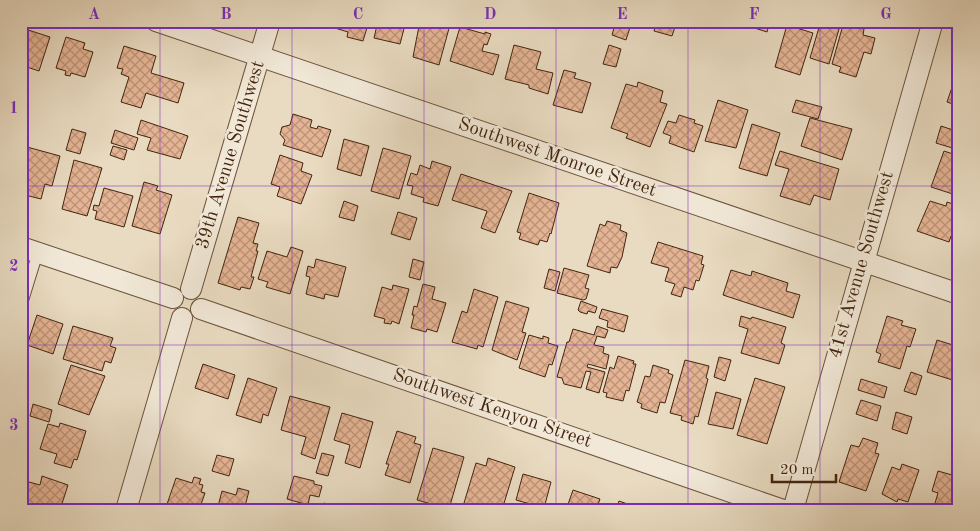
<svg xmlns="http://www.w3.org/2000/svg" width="980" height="531" font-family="'Old Standard TT',serif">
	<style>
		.building { fill: url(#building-cross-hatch); stroke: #43250f }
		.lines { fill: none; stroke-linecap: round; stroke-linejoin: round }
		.service-casing { stroke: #6c523c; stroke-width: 12 }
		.minor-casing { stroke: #6c523c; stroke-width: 22 }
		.service { stroke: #f1e8d7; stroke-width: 10 }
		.minor { stroke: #f1e8d7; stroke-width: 20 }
		.grid { fill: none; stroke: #7b2cbf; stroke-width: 1; stroke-opacity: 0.55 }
		.labels { text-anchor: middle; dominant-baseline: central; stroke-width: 5; stroke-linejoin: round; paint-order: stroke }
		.street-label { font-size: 19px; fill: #43250f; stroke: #f1e8d7 }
		.neatline { fill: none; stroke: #7b2cbf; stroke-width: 2 }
		.grid-label { font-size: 16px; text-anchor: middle; font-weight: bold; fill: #7b2cbf }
	</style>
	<defs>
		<pattern id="building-cross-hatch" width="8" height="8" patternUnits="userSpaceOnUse" patternTransform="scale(1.25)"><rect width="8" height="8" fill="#e5b494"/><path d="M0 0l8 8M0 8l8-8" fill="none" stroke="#bb9277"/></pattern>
	</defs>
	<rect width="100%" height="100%" fill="#e9dbc1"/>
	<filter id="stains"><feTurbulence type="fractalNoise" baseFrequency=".004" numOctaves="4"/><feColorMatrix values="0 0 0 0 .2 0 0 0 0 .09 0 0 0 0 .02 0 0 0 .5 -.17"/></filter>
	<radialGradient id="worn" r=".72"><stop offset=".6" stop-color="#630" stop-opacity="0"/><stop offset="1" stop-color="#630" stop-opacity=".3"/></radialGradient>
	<g class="building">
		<polygon points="315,21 369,21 363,41 347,37 348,32 325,25 323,28"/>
		<polygon points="378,21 406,21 400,44 374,38"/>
		<polygon points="420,21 451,21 439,65 413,57"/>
		<polygon points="616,21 632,21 626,40 612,35"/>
		<polygon points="657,21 677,21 672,36 654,31"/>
		<polygon points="742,21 770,21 767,32 742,24"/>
		<polygon points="820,24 839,29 829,64 810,58"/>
		<polygon points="787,25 813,33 800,75 775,67"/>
		<polygon points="843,25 864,29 863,35 875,38 871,54 864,52 856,77 839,72 841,67 832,64"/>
		<polygon points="460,27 485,34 485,32 491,34 487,45 484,44 482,51 499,55 493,75 450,61"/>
		<polygon points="22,28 50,37 39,71 21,65"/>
		<polygon points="66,37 85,43 83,49 93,52 85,77 71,73 70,76 65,75 66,71 56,68"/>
		<polygon points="514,45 541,52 536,69 553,73 548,94 529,88 529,85 505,79"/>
		<polygon points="609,45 621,49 616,67 603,64"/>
		<polygon points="124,46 156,56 151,73 184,83 178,103 146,93 141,108 121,102 129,77 121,74 123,69 117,68"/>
		<polygon points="959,67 959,106 947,102"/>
		<polygon points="564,70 576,73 574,78 591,83 582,113 553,105"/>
		<polygon points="638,82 663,91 660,102 667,104 650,147 626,138 628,134 611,128 626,84 637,87"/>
		<polygon points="718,100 748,110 736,148 705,141"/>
		<polygon points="796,100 822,107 818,119 792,112"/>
		<polygon points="293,114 312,120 310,127 317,129 318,126 331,130 322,157 283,145 285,140 280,134 282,127 290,125"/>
		<polygon points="679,115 695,120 694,123 703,126 694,152 669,143 671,136 663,133 668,121 676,123"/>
		<polygon points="810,118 852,129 842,160 801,146"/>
		<polygon points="141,120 188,136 180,159 147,150 151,138 137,134"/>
		<polygon points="752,124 780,133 767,176 739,168"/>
		<polygon points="941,126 959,132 959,150 936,143"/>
		<polygon points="72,129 86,133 80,154 66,150"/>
		<polygon points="115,130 138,138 134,150 111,143"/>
		<polygon points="344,139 369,146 361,176 337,169"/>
		<polygon points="113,146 127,150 124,160 110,155"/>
		<polygon points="27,147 60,156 52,186 45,184 41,199 21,194 21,167"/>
		<polygon points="383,148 411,156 399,199 371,191"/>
		<polygon points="780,151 839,169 830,200 814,195 810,205 780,196 789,169 775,165"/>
		<polygon points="944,151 959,156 959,196 931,187"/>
		<polygon points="280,155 303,163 301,171 312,175 301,204 277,196 280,187 271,184"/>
		<polygon points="74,160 102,168 87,216 62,209"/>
		<polygon points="432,161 451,167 438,206 423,202 424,198 411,194 413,186 407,185 411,173 417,175 420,165 430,169"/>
		<polygon points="461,174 512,191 495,233 481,228 487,211 452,200"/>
		<polygon points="144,182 158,186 156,190 172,195 160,234 132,226"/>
		<polygon points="104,188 133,196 124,227 95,219 97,211 93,210 94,205 99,206"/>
		<polygon points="529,193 559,203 551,234 550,233 547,242 540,240 538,245 519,239 521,233 517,232"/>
		<polygon points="344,201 358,206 354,221 339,217"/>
		<polygon points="930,201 946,206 947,202 959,206 957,237 951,236 949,242 917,231"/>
		<polygon points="398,212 417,218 410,240 391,234"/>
		<polygon points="238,217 259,223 253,243 258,244 256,251 258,251 251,277 254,277 250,289 241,287 240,290 218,283"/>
		<polygon points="607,221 621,225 620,230 627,233 622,257 617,268 611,267 610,273 587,266 600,224 605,226"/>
		<polygon points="658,242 703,256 701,264 704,265 699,281 696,280 693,290 684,287 681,297 671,294 675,284 665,281 669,268 651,263"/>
		<polygon points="291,247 303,251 290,294 266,287 268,282 258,279 267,251 287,257"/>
		<polygon points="316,259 346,267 338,297 325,294 324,299 306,294 310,277 306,276 308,266 314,268"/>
		<polygon points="413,259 424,262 420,280 409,277"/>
		<polygon points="564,268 589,275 585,288 589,289 586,299 583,300 557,293"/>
		<polygon points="549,269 560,272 555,291 544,288"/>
		<polygon points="731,270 751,276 752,271 788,283 786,291 800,295 793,318 723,295"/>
		<polygon points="423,284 435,287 432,299 446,303 437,332 427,329 426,332 411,328 414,315 412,315 414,306 417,307"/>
		<polygon points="393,285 409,289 399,324 392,321 391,324 384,323 385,319 374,316 382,287 392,290"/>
		<polygon points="474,289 498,297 483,347 478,345 477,349 452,342 462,311 467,313"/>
		<polygon points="506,301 529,308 522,332 526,333 517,360 492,350"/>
		<polygon points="581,301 597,307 595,313 588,311 587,314 580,312 578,310"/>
		<polygon points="602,309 628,316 624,332 607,327 608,321 599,318"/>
		<polygon points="37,315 63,324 53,354 27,345"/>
		<polygon points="741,316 751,319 752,317 786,327 781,343 785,345 779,364 741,353 748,329 739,326"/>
		<polygon points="887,316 903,321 901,325 916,329 910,347 907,346 900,369 878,362 881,354 876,352"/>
		<polygon points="73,326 113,338 110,346 116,348 111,363 105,361 102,371 63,359"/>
		<polygon points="597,326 608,330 605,338 597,336 594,345 604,347 603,353 609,355 606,369 588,364 587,367 605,372 599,393 586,389 591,372 586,371 581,388 564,384 562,378 557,377 567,342 569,342 573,329 594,335"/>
		<polygon points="529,335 543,339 543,336 549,338 548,343 558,346 552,365 549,364 545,377 519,368"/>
		<polygon points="937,340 956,346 955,350 959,351 959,382 927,372"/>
		<polygon points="618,356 634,361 633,364 636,364 629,391 626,390 623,401 606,397 607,393 603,392 610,367 614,369"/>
		<polygon points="719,357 731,360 725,381 714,377"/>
		<polygon points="685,360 709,366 706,378 708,379 698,417 695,416 693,424 681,420 682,416 670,413"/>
		<polygon points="203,364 235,375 228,399 195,388"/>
		<polygon points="71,365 105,376 89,415 58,404"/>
		<polygon points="653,365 669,370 668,373 673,375 665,403 660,402 657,413 641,408 642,404 637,402 645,376 650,377"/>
		<polygon points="911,372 922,376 916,395 904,391"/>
		<polygon points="248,378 277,388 268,416 263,414 261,423 236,415"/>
		<polygon points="755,378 785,387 767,444 737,435"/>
		<polygon points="861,379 887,387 884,398 858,390"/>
		<polygon points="716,392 741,399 733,429 708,424"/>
		<polygon points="290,396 330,407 315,459 301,454 306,437 281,430"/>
		<polygon points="861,400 881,406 877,421 856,414"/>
		<polygon points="21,402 27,403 21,421"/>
		<polygon points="33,404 52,410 49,422 30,416"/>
		<polygon points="896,412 912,417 907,434 892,429"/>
		<polygon points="342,413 373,422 360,468 345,463 350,445 334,440"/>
		<polygon points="60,423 86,431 77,460 74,459 71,468 54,463 57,454 40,449 48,424 59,427"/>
		<polygon points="397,431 416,437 414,443 421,445 410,483 385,475 389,464 386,464"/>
		<polygon points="863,438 878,443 875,453 879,454 866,491 839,482 851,445 859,447"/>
		<polygon points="433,448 464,457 449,509 417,500"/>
		<polygon points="322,453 334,456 328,476 316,473"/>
		<polygon points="217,455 234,459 229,476 212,471"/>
		<polygon points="488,458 515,467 502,510 478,510 476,507 464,503 476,463 486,466"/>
		<polygon points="902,464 919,470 908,502 898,499 897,502 882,494 892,467 900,470"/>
		<polygon points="938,471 959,477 959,510 933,510 938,493 932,491"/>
		<polygon points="523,474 551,482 544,508 516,500"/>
		<polygon points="42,476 68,485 60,510 46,510 25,503 21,510 21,499 23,499 29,482 40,485"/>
		<polygon points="294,476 314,481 314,484 322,486 319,497 310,495 308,505 287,499"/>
		<polygon points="194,477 201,479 199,484 203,485 201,492 205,493 199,510 165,510 176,478 192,483"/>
		<polygon points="238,488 249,491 244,510 217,510 222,491 236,495"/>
		<polygon points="573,490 600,499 596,510 566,510"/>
		<polygon points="619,501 633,506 632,510 608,510 610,505 617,507"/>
		<polygon points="324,503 340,508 339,510 322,510"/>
		<polygon points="268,505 283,510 267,510"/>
	</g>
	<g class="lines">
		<defs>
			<polyline id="service" points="21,307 38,252"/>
			<g id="minor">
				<polyline points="156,21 959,294"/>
				<polyline points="21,247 173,298"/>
				<polyline points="191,289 270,21"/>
				<polyline points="201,309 783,510"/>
				<polyline points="126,510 182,318"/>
				<polyline points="793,510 933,21"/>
			</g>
		</defs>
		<use href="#service" class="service-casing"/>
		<use href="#minor" class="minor-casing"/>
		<use href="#service" class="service"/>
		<use href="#minor" class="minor"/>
	</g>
	<path class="grid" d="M160 21V510M292 21V510M424 21V510M556 21V510M688 21V510M820 21V510M21 186H959M21 345H959"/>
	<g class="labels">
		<g class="street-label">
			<text transform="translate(231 155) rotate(-73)">39th Avenue Southwest</text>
			<text transform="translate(557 158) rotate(19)">Southwest Monroe Street</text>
			<text transform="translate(862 265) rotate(-74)">41st Avenue Southwest</text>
			<text transform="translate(492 409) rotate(19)">Southwest Kenyon Street</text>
		</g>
	</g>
	<rect width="980" height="531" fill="none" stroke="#e9dbc1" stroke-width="55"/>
	<path d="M772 474v8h64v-8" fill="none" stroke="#43250f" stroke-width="2.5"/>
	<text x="780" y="474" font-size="15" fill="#43250f" stroke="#f1e8d7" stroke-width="4" paint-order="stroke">20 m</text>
	<rect x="28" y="28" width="924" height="476" class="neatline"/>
	<g class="grid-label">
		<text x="94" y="19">A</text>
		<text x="226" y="19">B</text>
		<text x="358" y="19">C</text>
		<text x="490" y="19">D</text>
		<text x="622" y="19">E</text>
		<text x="754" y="19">F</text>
		<text x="886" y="19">G</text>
		<text x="14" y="113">1</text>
		<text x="14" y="271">2</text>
		<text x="14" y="430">3</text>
	</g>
	<rect width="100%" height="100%" filter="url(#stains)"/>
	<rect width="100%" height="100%" fill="url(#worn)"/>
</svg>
